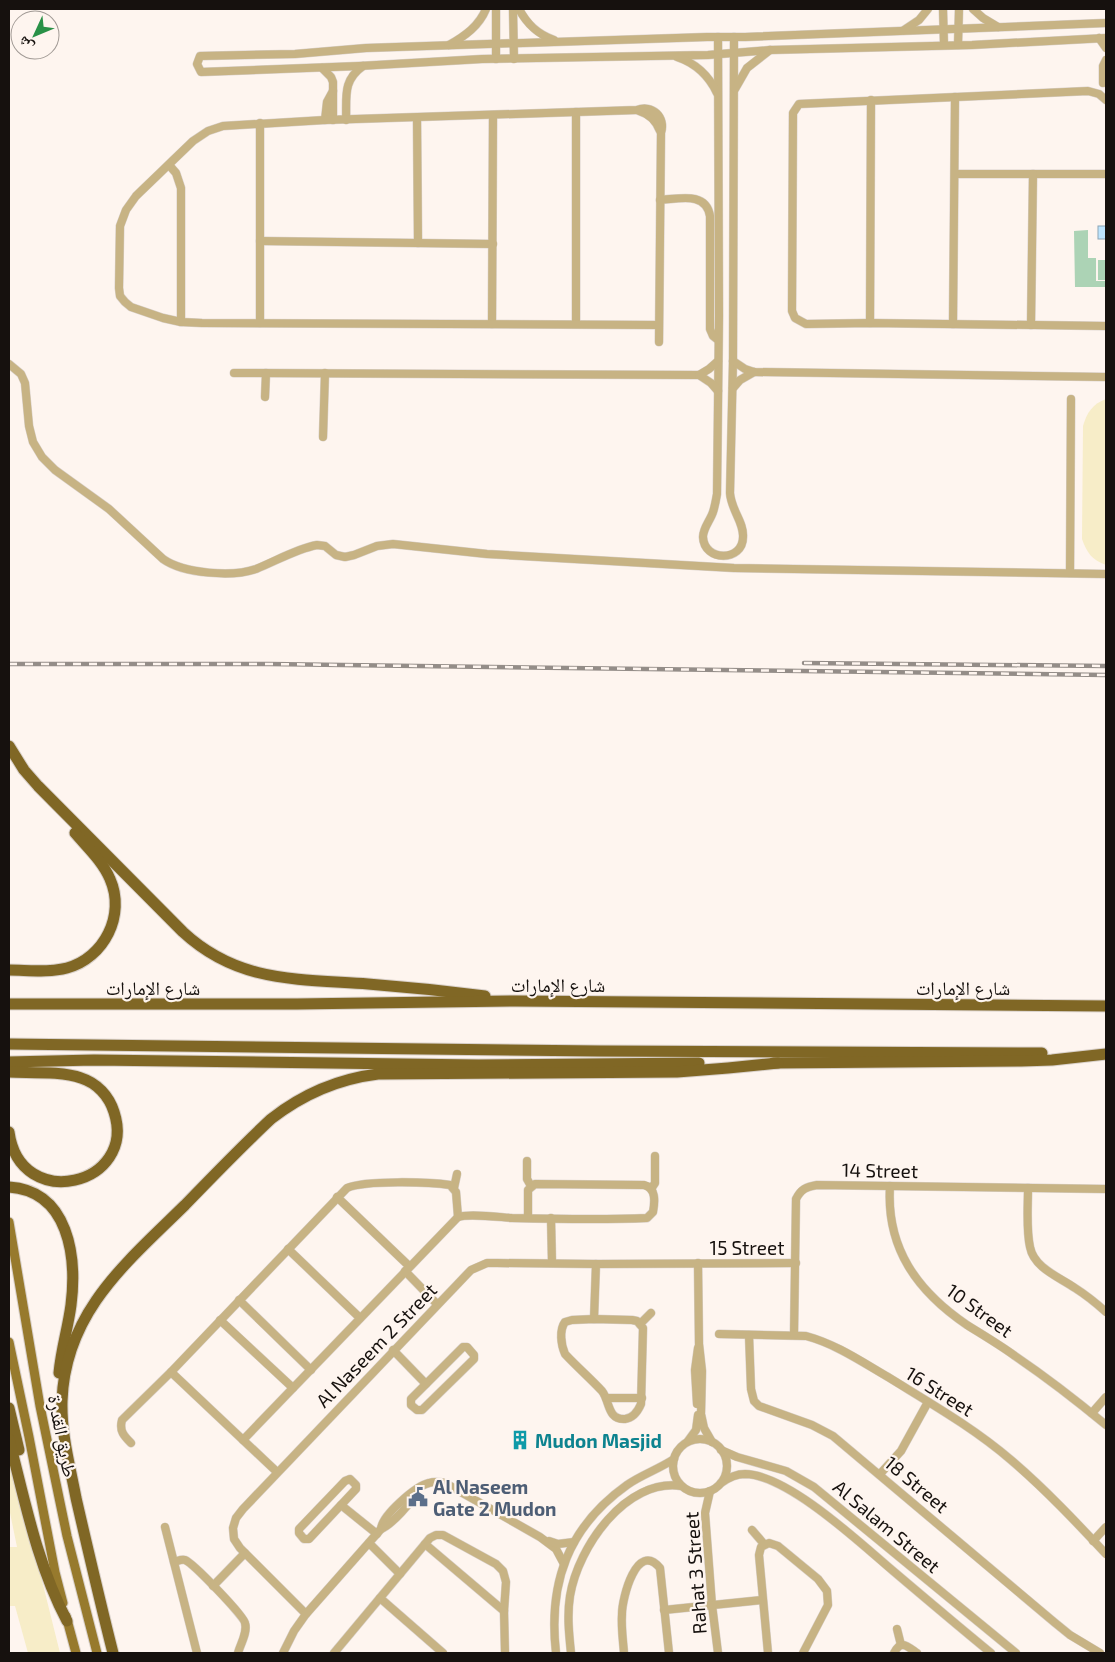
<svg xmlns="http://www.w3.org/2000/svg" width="1115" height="1662" font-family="'Exo 2','Noto Naskh Arabic',sans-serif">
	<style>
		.green { fill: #acd3b5 }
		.sand { fill: #f7edc8 }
		.water { fill: #bee5fe; stroke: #8ca5b6 }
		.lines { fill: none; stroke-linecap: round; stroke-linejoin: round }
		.minor-casing { stroke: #d9d1cb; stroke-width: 9 }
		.major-casing { stroke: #d9d1cb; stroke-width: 11 }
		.highway-casing { stroke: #d9d1cb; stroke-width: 13 }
		.minor { stroke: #c7b384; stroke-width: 8 }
		.major { stroke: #977a2d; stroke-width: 9 }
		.highway { stroke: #806725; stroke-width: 11 }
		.rail-casing { stroke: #948d88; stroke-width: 4.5 }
		.rail { stroke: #fef5ef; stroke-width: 2.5; stroke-dasharray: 8; stroke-linecap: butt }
		.labels { text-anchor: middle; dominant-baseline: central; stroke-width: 4.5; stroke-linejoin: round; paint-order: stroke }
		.street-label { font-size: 19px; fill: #16110e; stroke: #fef5ef }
		.culture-label { font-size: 19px; font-weight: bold; fill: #0d838f; stroke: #fef5ef; text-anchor: start }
		.service-label { font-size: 19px; font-weight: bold; fill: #4e5e75; stroke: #fef5ef; text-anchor: start }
	</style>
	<rect width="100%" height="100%" fill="#fef5ef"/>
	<g class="green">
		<polygon points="1088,230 1088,258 1096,258 1096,281 1106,281 1106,287 1075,287 1074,231"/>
		<rect x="1098" y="260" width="8" height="20"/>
	</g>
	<g class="sand">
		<path d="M1106 399V565C1092 560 1087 553 1082 539L1083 426C1087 412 1093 404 1106 399Z"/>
		<polygon points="9,1448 60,1653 28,1653 15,1606 9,1606 9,1547 17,1547 9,1508"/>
	</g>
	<rect class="water" x="1098" y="226" width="8" height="13"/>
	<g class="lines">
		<defs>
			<g id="minor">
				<polyline points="496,9 496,59"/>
				<polyline points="513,9 514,59"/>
				<path d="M519 9C527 24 537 34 554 40"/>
				<polyline points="943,9 944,45"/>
				<polyline points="973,9 983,18 998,27"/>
				<polyline points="1106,23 745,37 707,37 366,48 295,54 200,56 197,64 201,72 359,66 482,59 708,55 770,50 972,45 1106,38"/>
				<polyline points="904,30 919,20 928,9"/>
				<path d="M718 37 719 316 717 494C716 500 715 506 713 512 710 521 703 528 703 537 704 562 743 562 743 537 744 522 731 510 730 493L733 361 734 37"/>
				<polyline points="1099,38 1106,48"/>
				<path d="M449 45C465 36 479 26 486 9"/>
				<polyline points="958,45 959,9"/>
				<path d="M677 57C695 63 709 76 717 93"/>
				<polyline points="322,68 331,77 333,82 333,120"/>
				<polyline points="1103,83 1103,66 1106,60"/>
				<polyline points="735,89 747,68 770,50"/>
				<polyline points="1106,100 1099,94 1088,91 799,104 793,113 792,311 795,318 806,324 870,323 1106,326"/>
				<path d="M639 111C649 114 656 120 660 131"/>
				<polyline points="576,112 576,324"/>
				<polyline points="417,118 418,243"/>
				<polyline points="325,120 327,102 333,91"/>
				<path d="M346 120C347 97 342 81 363 66"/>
				<polyline points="169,165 176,173 181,188 181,322"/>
				<polyline points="955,174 1106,174"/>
				<path d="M660 200C679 199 706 191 710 216V329L713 336 718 340"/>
				<polyline points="260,241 493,244"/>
				<polyline points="260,323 260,123"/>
				<polyline points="870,323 871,100"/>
				<polyline points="492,324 493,115"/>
				<polyline points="953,324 955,97"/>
				<polyline points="1031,325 1033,174"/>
				<path d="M659 342 661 133C666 117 652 104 637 110L325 120 223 126 208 131 193 141 136 196 126 210 120 226 119 288 120 296 125 302 131 307 163 318 181 322 202 323 659 325"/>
				<polyline points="733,361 745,369 754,372 1106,377"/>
				<path d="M9 364 21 374 25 383 29 426 33 442 42 457 55 470 109 509 163 559C184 574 233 577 256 569 276 561 296 549 317 545L325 546 336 555 345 557 354 555 377 546 393 544 487 554 734 568 1106 574"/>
				<polyline points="234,373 699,375 711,383 718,391"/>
				<polyline points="699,375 709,369 718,361"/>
				<polyline points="733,388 740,380 754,372"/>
				<polyline points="265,397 266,373"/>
				<polyline points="323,437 325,373"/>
				<polyline points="1070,573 1071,399"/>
				<polyline points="527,1161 527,1179 531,1186"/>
				<path d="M890 1186C886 1248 917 1291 967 1325 983 1335 1000 1345 1015 1356 1046 1377 1077 1401 1106 1425"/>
				<polyline points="454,1188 457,1174"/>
				<path d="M1028 1188C1028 1207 1026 1229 1030 1247 1034 1268 1059 1277 1075 1288 1086 1295 1096 1303 1106 1312"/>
				<polyline points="651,1189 655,1183 655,1156"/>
				<polyline points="337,1197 409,1266"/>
				<polyline points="551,1218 552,1263"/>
				<polyline points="288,1249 360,1318"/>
				<polyline points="698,1263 699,1344 702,1371 701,1414 704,1428 712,1442"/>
				<polyline points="405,1271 437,1304"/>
				<polyline points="239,1300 311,1370"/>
				<path d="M594 1319 632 1320 637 1321 643 1328 641 1404C638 1411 634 1418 625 1419 607 1420 610 1401 602 1391 590 1378 577 1367 565 1354 561 1345 559 1330 565 1322L572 1320Z"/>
				<polyline points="594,1319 596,1264"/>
				<polyline points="220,1320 293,1388"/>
				<polyline points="640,1324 651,1313"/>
				<path d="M719 1334 806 1336C836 1344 862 1362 888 1377 930 1403 974 1428 1011 1460 1045 1489 1076 1522 1106 1554"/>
				<polyline points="749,1335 751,1389 754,1401 759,1406 812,1425 833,1436 1054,1622 1070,1635 1100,1653"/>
				<path d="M794 1335 796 1199C801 1189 806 1187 817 1185L1106 1189"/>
				<polygon points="463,1347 467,1347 474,1355 474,1359 422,1410 417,1410 411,1405 411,1399"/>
				<polyline points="393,1350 426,1384"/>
				<polyline points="171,1372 277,1472"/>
				<polyline points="606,1398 642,1398"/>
				<polyline points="697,1404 695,1370 698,1348"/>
				<polyline points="1092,1413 1106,1397"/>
				<circle cx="700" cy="1466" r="27"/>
				<path d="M243 1440 458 1217C469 1213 498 1217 512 1218 556 1219 602 1220 647 1218L653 1212C655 1201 656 1188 644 1185L535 1184 528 1190V1218"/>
				<polyline points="688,1441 696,1430 698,1415"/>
				<path d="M131 1443C124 1436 119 1431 122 1420L171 1372 347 1188C365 1180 430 1182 450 1185L456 1192 458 1217"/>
				<polyline points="721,1450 737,1457 786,1471 814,1487 1016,1653"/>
				<polyline points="880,1474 901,1451 928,1402"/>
				<polygon points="350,1479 356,1485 356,1489 309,1539 304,1539 299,1533 299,1529 345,1481"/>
				<path d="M721 1483C728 1478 736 1474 745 1474 788 1475 859 1542 892 1570 925 1598 958 1626 991 1653"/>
				<polyline points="710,1491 705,1513 712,1605 718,1653"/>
				<polyline points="341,1505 377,1534"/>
				<polyline points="165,1527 197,1653"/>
				<path d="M381 1529C382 1515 416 1486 429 1483 435 1481 440 1482 445 1483L540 1537 556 1549 564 1564"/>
				<polyline points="752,1530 764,1544"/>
				<polyline points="549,1541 558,1544 574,1542"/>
				<polyline points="1093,1541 1106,1527"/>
				<polyline points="369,1543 400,1574"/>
				<polyline points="425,1544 504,1611"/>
				<path d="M174 1562C178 1561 181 1559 185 1560 193 1563 244 1616 245 1623 248 1632 240 1645 238 1653"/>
				<polyline points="213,1586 245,1553"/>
				<polyline points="380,1598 443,1653"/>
				<polyline points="664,1610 762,1600"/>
				<polyline points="306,1614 240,1548 234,1539 233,1528 236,1518 243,1509 471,1270 487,1263 497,1263 596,1264 796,1263"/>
				<polyline points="897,1629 901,1645"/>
				<path d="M283 1653 294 1631 306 1614 381 1529C391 1525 414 1501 416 1491"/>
				<polyline points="334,1653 430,1538 436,1535 443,1535 496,1564 503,1571 506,1582 504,1611 505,1653"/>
				<path d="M556 1653C548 1583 568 1527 627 1485 641 1475 659 1469 674 1459"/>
				<path d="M571 1653C569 1634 567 1615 570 1596 578 1547 626 1478 681 1486"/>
				<path d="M624 1653C623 1640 621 1627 622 1614 622 1598 637 1540 660 1568L669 1653"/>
				<polyline points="768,1653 759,1555 761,1547 769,1543 778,1546 818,1579 827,1591 828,1605 803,1653"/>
				<path d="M894 1653C901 1639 907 1646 917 1653"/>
			</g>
			<g id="major">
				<polyline points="9,1222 40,1406 67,1536 97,1653"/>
				<polyline points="9,1342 29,1437 55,1572 63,1603"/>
				<polyline points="66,1616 76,1653"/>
			</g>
			<g id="highway">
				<path d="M9 746 24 770 38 786 183 932C238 983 298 979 368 984 407 987 446 991 485 996"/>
				<path d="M9 970C27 970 48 973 67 968 104 958 126 915 110 879 103 862 88 848 75 833"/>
				<polyline points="9,1004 297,1004 516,1001 1106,1006"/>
				<polyline points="9,1044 599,1051 1042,1053"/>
				<polyline points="9,1062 94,1060 478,1065 699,1063"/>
				<polyline points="773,1063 1021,1061 1052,1060 1106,1054"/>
				<path d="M9 1072C29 1073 62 1071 81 1078 97 1083 109 1096 114 1112 138 1185 20 1214 9 1132"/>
				<path d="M9 1187C69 1191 77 1257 71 1305 68 1328 61 1350 59 1373"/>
				<polyline points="9,1408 19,1450"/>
				<path d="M9 1439C25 1501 37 1564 67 1621"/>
				<path d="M113 1653C100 1602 88 1550 76 1498 70 1466 61 1434 62 1401 65 1312 127 1262 185 1205 213 1176 241 1147 271 1119 303 1094 337 1079 378 1074L677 1072 728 1068 778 1063"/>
			</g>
		</defs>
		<use href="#minor" class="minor-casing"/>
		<use href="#major" class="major-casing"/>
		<use href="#highway" class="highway-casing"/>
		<use href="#minor" class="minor"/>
		<use href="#major" class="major"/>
		<use href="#highway" class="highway"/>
		<defs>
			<g id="rail">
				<polyline points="804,663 1106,666"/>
				<polyline points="9,664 269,664 1106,675"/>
			</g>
		</defs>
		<use href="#rail" class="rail-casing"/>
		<use href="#rail" class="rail"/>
	</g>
	<defs>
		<symbol id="building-bare" viewBox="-9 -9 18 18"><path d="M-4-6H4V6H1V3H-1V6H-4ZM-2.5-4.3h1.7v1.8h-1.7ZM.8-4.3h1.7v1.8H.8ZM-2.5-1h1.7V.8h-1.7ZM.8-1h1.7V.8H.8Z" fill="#0f9aa8" stroke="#fef5ef" stroke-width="2.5" paint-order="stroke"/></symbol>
		<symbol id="civic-bare" viewBox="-9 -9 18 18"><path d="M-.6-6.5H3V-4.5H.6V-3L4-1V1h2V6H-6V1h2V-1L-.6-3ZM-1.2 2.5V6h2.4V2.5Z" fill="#5c6f8a" stroke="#fef5ef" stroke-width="2.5" paint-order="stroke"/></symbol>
	</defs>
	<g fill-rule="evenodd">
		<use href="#building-bare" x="506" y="1426" width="28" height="28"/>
		<use href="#civic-bare" x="404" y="1483" width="28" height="28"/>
	</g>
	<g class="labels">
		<g class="street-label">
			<text x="558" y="984">شارع الإمارات</text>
			<text x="153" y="987">شارع الإمارات</text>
			<text x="963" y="987">شارع الإمارات</text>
			<text transform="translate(880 1170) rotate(1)">14 Street</text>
			<text x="747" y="1247">15 Street</text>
			<text transform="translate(980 1310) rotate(36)">10 Street</text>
			<text transform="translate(376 1345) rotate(-46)">Al Naseem 2 Street</text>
			<text transform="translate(940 1391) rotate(32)">16 Street</text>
			<text transform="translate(63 1436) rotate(79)">طريق القدرة</text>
			<text transform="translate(917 1484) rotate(40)">18 Street</text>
			<text transform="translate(887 1526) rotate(40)">Al Salam Street</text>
			<text transform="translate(695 1573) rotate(-94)">Rahat 3 Street</text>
		</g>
		<g class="culture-label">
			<text x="535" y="1440">Mudon Masjid</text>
		</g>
		<g class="service-label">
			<text x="433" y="1486">Al Naseem<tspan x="433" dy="22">Gate 2 Mudon</tspan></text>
		</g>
	</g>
	<rect width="1115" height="1662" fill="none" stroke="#16110e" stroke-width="20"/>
	<g transform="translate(35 35) rotate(226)"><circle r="24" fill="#fef5ef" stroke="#a19a95"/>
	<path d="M0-4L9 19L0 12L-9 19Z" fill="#299147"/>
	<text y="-8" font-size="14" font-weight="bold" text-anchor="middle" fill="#16110e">ش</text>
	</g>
</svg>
